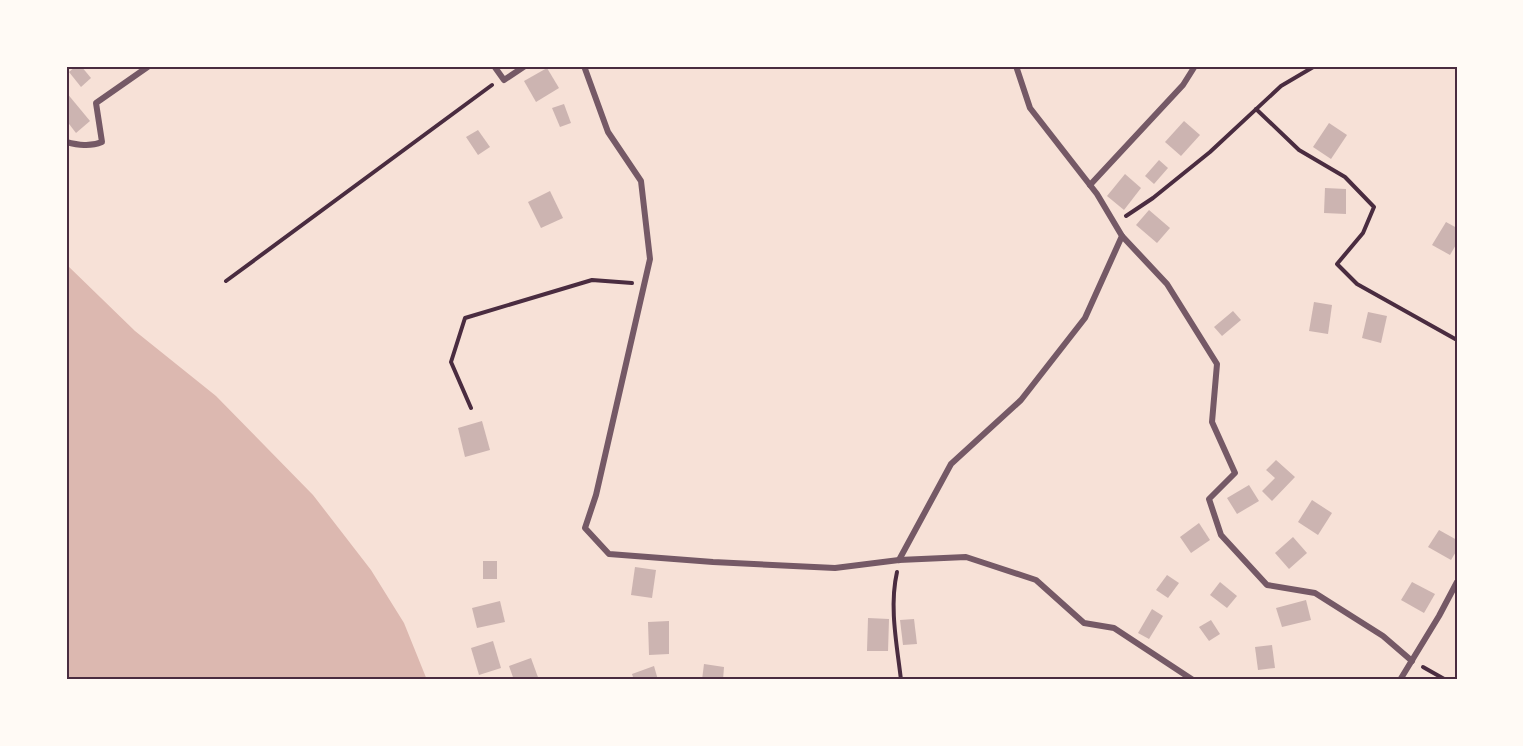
<svg xmlns="http://www.w3.org/2000/svg" width="1523" height="746" font-family="'Golos Text',sans-serif">
	<style>
		.water { fill: #dcb8b0 }
		.building { fill: #ccb4b1 }
		.lines { fill: none; stroke-linecap: round; stroke-linejoin: round }
		.path { stroke: #4a2c40; stroke-width: 4 }
		.minor { stroke: #755966; stroke-width: 6 }
		.neatline { fill: none; stroke: #4a2c40; stroke-width: 2 }
	</style>
	<rect width="100%" height="100%" fill="#f7e1d7"/>
	<polygon class="water" points="66,264 135,331 216,396 313,495 371,570 404,623 427,680 66,680"/>
	<g class="building">
		<polygon points="76,66 81,66 91,78 81,87 69,72"/>
		<polygon points="547,68 559,88 536,102 524,81"/>
		<polygon points="66,92 90,121 76,133 66,120"/>
		<polygon points="564,104 571,123 560,127 552,108"/>
		<polygon points="1184,121 1200,135 1181,156 1165,142"/>
		<polygon points="1329,123 1347,135 1331,159 1313,147"/>
		<polygon points="478,130 490,147 478,155 466,137"/>
		<polygon points="1159,160 1168,168 1154,184 1145,176"/>
		<polygon points="1125,174 1141,188 1124,210 1107,196"/>
		<polygon points="1325,188 1346,189 1346,214 1324,213"/>
		<polygon points="550,191 563,218 541,228 528,202"/>
		<polygon points="1149,210 1170,228 1157,243 1136,225"/>
		<polygon points="1446,222 1457,228 1457,243 1450,255 1432,245"/>
		<polygon points="1314,302 1332,305 1328,334 1309,331"/>
		<polygon points="1233,311 1241,320 1222,336 1214,327"/>
		<polygon points="1368,312 1387,316 1381,343 1362,338"/>
		<polygon points="482,421 490,450 465,457 458,428"/>
		<polygon points="1276,460 1295,477 1272,501 1262,491 1275,478 1266,470"/>
		<polygon points="1249,485 1259,501 1237,514 1227,498"/>
		<polygon points="1312,500 1332,513 1318,535 1298,522"/>
		<polygon points="1199,523 1210,540 1191,553 1180,537"/>
		<polygon points="1439,530 1457,540 1457,550 1451,560 1428,547"/>
		<polygon points="1293,537 1307,553 1289,569 1275,553"/>
		<rect x="483" y="561" width="14" height="18"/>
		<polygon points="635,567 656,570 652,598 631,595"/>
		<polygon points="1167,575 1179,583 1168,598 1156,590"/>
		<polygon points="1220,582 1237,596 1227,608 1210,595"/>
		<polygon points="1412,582 1435,594 1424,613 1401,600"/>
		<polygon points="1306,600 1311,620 1282,627 1276,608"/>
		<polygon points="500,601 505,622 477,628 472,608"/>
		<polygon points="1152,609 1163,616 1149,639 1138,633"/>
		<polygon points="868,618 889,619 888,651 867,651"/>
		<polygon points="914,619 917,644 903,645 900,620"/>
		<polygon points="1211,620 1220,634 1209,641 1199,627"/>
		<polygon points="669,621 669,654 649,655 648,622"/>
		<polygon points="493,641 501,668 479,675 471,648"/>
		<polygon points="1272,645 1275,668 1258,670 1255,647"/>
		<polygon points="531,658 539,680 514,680 509,666"/>
		<polygon points="704,664 724,667 723,680 702,680"/>
		<polygon points="654,666 658,680 634,680 632,674"/>
	</g>
	<g class="lines">
		<g class="path">
			<polyline points="1256,109 1299,150 1345,177 1374,207 1363,233 1337,264 1357,284 1457,340"/>
			<polyline points="1126,216 1153,198 1210,152 1281,86 1315,66"/>
			<polyline points="226,281 492,85"/>
			<polyline points="471,408 451,362 465,318 592,280 632,283"/>
			<path d="M897 572C889 607 897 645 901 680"/>
			<polyline points="1423,667 1446,680"/>
		</g>
		<g class="minor">
			<polyline points="494,66 504,80 525,66"/>
			<polyline points="584,66 608,132 641,181 650,259 596,495 585,528 609,554 713,562 835,568 899,560 966,557 1036,580 1084,623 1114,628 1193,680"/>
			<path d="M66 142C78 145 90 147 102 142L96 103 149 66"/>
			<polyline points="1090,185 1183,85 1195,66"/>
			<polyline points="1122,236 1167,284 1217,364 1212,422 1235,473 1209,499 1221,535 1267,585 1315,593 1383,636 1412,661"/>
			<polyline points="899,560 951,464 1021,400 1085,318 1122,236 1097,194 1030,108 1016,66"/>
			<polyline points="1400,680 1439,616 1457,582"/>
		</g>
	</g>
	<rect width="1523" height="746" fill="none" stroke="#fffaf5" stroke-width="135"/>
	<rect x="68" y="68" width="1388" height="610" class="neatline"/>
</svg>
